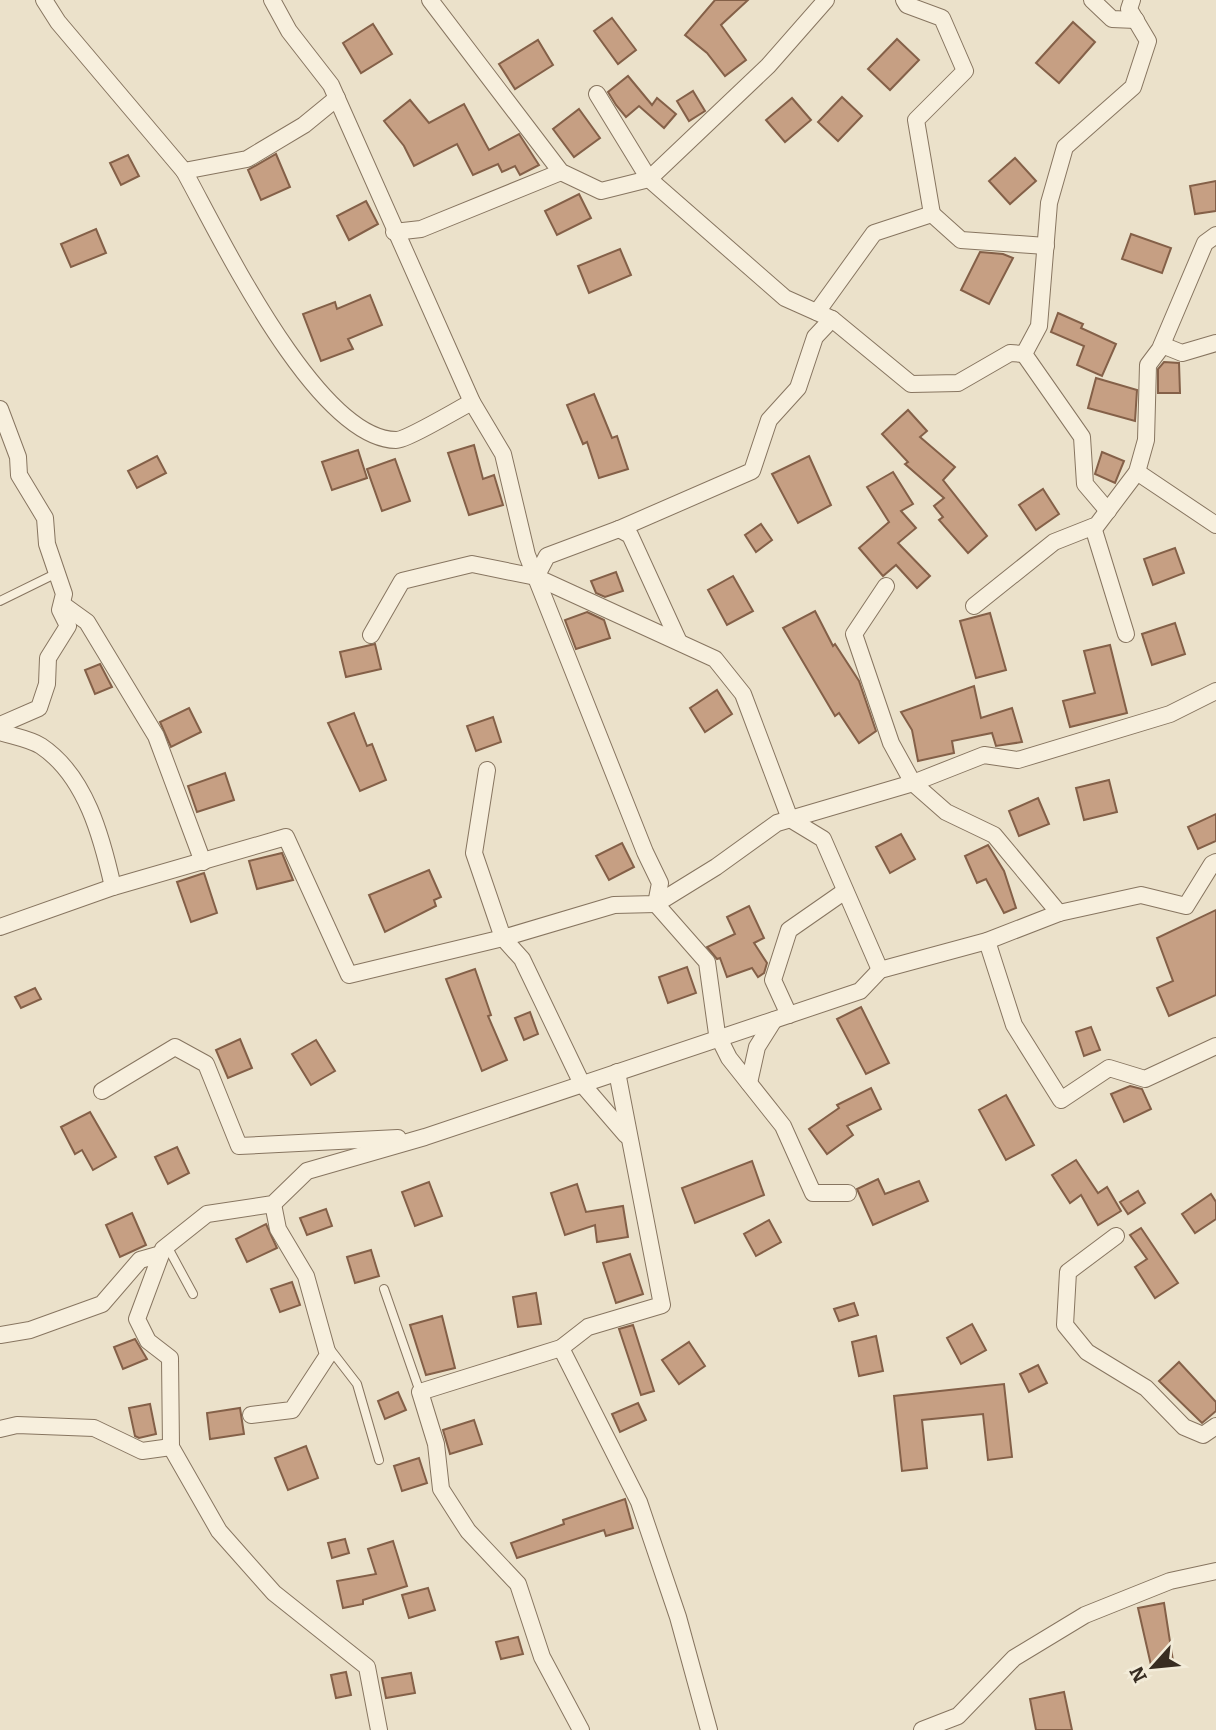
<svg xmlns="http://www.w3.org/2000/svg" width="1216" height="1730" font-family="Bitter,serif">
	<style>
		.building { fill: #c69f83; stroke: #846048; stroke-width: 2 }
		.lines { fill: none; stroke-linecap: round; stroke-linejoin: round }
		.lane-casing { stroke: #877560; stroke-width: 10 }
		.street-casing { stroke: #877560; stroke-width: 18 }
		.lane { stroke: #f7efdd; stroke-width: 8 }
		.street { stroke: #f7efdd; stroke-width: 16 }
	</style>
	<rect width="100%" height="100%" fill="#ebe1ca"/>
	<g class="building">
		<polygon points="715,0 748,0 721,25 746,60 725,76 707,53 685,35"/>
		<polygon points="612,18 636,50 618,64 594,31"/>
		<polygon points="1073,22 1095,42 1059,83 1036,63"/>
		<polygon points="373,24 392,54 361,73 343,43"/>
		<polygon points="897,39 919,60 890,90 868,69"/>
		<polygon points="538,40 553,65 515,89 499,64"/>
		<polygon points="628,76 652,105 657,98 676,114 664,128 639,106 626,117 616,105 608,92"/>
		<polygon points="693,91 705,111 689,121 677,101"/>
		<polygon points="842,97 862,116 838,141 818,122"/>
		<polygon points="792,98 811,120 785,142 766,120"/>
		<polygon points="410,100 429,123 464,104 489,150 519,134 539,165 520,175 515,166 502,172 498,164 473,175 457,144 414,166 404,146 384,121"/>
		<polygon points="579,109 600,138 574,157 553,129"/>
		<polygon points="276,154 290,187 261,200 248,170"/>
		<polygon points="128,155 139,176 121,185 110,163"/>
		<polygon points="1015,158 1036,181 1010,204 989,181"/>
		<polygon points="1216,181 1216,211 1195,214 1190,186"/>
		<polygon points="579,194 591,218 557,235 545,211"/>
		<polygon points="366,201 378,224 349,240 337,216"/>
		<polygon points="96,229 106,253 71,267 61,244"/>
		<polygon points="1131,234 1171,248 1162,273 1122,259"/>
		<polygon points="620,249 631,275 589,293 578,266"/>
		<polygon points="980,252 1003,254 1013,258 989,304 961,290"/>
		<polygon points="370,295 382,325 348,339 353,349 321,361 303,314 335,302 337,309"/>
		<polygon points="1058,313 1083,324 1081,328 1116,344 1102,376 1077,365 1084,346 1051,332"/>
		<polygon points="1164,362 1179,363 1180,393 1158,393 1158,369"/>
		<polygon points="1096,378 1137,390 1135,421 1088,408"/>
		<polygon points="594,394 612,438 617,436 628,469 599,478 587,442 583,444 567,405"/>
		<polygon points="908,410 927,431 920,437 955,467 943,480 987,536 968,553 939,520 943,517 934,506 944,498 905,464 908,462 882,434"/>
		<polygon points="474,445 483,479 494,475 503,505 469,515 448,453"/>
		<polygon points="358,450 367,478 332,490 322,462"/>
		<polygon points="1102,452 1124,461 1115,483 1095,474"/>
		<polygon points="157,456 166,473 137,488 128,471"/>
		<polygon points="809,456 831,505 798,523 772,474"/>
		<polygon points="395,459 410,501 382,511 367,469"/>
		<polygon points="893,472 913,504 901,511 916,528 898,543 930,576 917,588 896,565 883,576 859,548 889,522 867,487"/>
		<polygon points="1043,489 1059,514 1036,530 1019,505"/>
		<polygon points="761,524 772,540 756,552 745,535"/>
		<polygon points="1175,548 1184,573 1153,585 1144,559"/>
		<polygon points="616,572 623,591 605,597 596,593 591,581"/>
		<polygon points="733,576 753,611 727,625 708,590"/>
		<polygon points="815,611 833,646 835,644 859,681 876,731 859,743 839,713 835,716 783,628"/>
		<polygon points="587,612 604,620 610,638 576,649 565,620"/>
		<polygon points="990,613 1006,670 976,678 960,621"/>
		<polygon points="1175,623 1185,654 1152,665 1142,634"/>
		<polygon points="375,644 381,669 346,677 340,652"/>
		<polygon points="1110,645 1127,713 1070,727 1063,701 1095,693 1084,651"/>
		<polygon points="100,664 112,687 95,694 85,670"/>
		<polygon points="974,686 981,718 1012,708 1022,742 996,746 992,733 952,741 954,753 918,761 912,730 901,712"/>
		<polygon points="717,690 732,714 705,732 690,708"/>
		<polygon points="189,708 201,732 171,747 160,722"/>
		<polygon points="354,713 367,746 372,744 386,780 360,791 328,723"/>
		<polygon points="493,717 501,742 476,751 467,726"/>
		<polygon points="225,773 234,800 197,812 188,786"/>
		<polygon points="1109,780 1117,812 1084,820 1076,788"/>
		<polygon points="1038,798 1049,824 1019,836 1009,811"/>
		<polygon points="1216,814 1216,841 1198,849 1188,827"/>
		<polygon points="901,834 915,859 890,873 876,847"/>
		<polygon points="622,843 634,867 609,880 596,856"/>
		<polygon points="988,845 1004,871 1016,908 1004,913 986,879 977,883 965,856"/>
		<polygon points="282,853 293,880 257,889 249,861"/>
		<polygon points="429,870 441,897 434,900 436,906 385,932 369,895"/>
		<polygon points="204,873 217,913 191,922 177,882"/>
		<polygon points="749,906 764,938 754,943 767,963 764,973 758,977 752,968 727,977 720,958 717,959 707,947 735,934 727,917"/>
		<polygon points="1216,910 1216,995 1169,1016 1157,988 1173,981 1157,938"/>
		<polygon points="687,967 696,993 668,1003 659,977"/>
		<polygon points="475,969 491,1015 488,1016 507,1060 482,1071 446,979"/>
		<polygon points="35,988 41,999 21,1008 15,997"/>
		<polygon points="861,1007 889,1063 866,1074 837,1019"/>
		<polygon points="530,1012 538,1034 524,1040 515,1018"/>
		<polygon points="1091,1027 1100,1050 1084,1056 1076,1032"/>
		<polygon points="240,1039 252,1068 228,1078 216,1050"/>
		<polygon points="316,1040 335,1071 311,1085 292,1054"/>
		<polygon points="1130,1086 1142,1089 1151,1109 1124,1122 1111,1094"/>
		<polygon points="871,1088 881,1109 847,1126 853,1135 827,1154 809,1129 839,1108 837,1105"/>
		<polygon points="1006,1095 1034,1145 1006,1160 979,1110"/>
		<polygon points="90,1112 116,1157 93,1170 82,1150 75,1154 61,1127"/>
		<polygon points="177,1147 189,1173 168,1184 155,1157"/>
		<polygon points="1076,1160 1098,1193 1107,1187 1121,1211 1098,1225 1081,1195 1070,1203 1052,1175"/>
		<polygon points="752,1161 764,1195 695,1223 682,1188"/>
		<polygon points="878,1179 885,1194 919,1181 928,1201 873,1225 857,1189"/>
		<polygon points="429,1182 442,1216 415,1226 402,1192"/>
		<polygon points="577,1184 586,1212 623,1206 628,1237 597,1242 595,1225 565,1235 551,1193"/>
		<polygon points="1138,1191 1145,1203 1128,1214 1120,1202"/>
		<polygon points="1211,1194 1216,1202 1216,1219 1195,1233 1182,1214"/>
		<polygon points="326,1209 332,1226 307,1235 300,1218"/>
		<polygon points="132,1213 146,1245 120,1257 106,1225"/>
		<polygon points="769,1220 781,1242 756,1256 744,1234"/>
		<polygon points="266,1224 277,1248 247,1262 236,1239"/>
		<polygon points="1141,1228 1178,1283 1155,1298 1135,1267 1147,1259 1130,1235"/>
		<polygon points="371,1250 379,1276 355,1283 347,1257"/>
		<polygon points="630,1254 643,1294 616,1303 603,1263"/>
		<polygon points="292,1282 300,1305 280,1312 271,1289"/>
		<polygon points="536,1293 541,1324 518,1327 513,1297"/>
		<polygon points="854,1303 858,1315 839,1321 834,1309"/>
		<polygon points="442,1316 455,1368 426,1375 410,1325"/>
		<polygon points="972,1324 986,1350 961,1364 947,1338"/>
		<polygon points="633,1325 654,1391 641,1395 619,1329"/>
		<polygon points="876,1336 883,1371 859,1376 852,1342"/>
		<polygon points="135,1339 147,1359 123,1369 114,1347"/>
		<polygon points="689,1342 705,1366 679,1384 662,1360"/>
		<polygon points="1179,1362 1216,1402 1216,1411 1202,1423 1159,1381"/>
		<polygon points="1038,1365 1047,1383 1029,1392 1020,1374"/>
		<polygon points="1004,1384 1012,1457 988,1460 983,1414 922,1420 927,1468 902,1471 894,1396"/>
		<polygon points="398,1392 406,1410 385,1419 378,1401"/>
		<polygon points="638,1403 646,1420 620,1432 612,1414"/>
		<polygon points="150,1404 156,1434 139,1438 135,1436 129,1408"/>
		<polygon points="240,1408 244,1434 210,1439 207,1413"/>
		<polygon points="474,1420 482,1444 450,1454 443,1430"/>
		<polygon points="306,1446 318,1478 288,1490 275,1458"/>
		<polygon points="419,1458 427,1483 402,1491 394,1466"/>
		<polygon points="625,1499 633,1528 606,1536 604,1530 517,1558 511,1543 564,1524 563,1520"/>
		<polygon points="345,1539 349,1553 332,1558 328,1543"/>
		<polygon points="393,1541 407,1586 363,1600 363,1604 343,1608 337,1581 376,1574 368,1549"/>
		<polygon points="428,1588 435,1610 409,1618 402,1595"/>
		<polygon points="1164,1603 1173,1661 1151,1665 1138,1608"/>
		<polygon points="518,1637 523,1654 501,1659 496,1642"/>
		<polygon points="346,1672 351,1695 336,1698 331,1675"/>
		<polygon points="411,1673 415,1693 386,1698 382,1678"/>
		<polygon points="1064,1692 1072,1730 1036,1730 1030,1699"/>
	</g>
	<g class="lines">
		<defs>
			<g id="lane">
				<polyline points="0,601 57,573"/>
				<polyline points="167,1246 193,1294"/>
				<polyline points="384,1289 420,1392"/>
				<polyline points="330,1349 357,1384 379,1460"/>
			</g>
			<g id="street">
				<polyline points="44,0 58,22 184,171 247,159 304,125 337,98"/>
				<polyline points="272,0 289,31 331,85 472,402 503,454 527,555 645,852 660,883 656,904 707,962 717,1034 729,1058 783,1126 813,1193 848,1193"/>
				<polyline points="430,0 561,172 601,191 649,179 768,66 826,0"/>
				<polyline points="904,0 907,5 942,18 965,71 916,120 932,214"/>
				<polyline points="1092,0 1112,19 1136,20"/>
				<polyline points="597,94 649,179 785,298 832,319 911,384 958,383 1010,353 1024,354"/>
				<path d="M184 171C219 234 316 439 396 440 407 440 458 409 472 402"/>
				<polyline points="394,232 421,229 561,172"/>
				<polyline points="817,312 874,233 932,214 961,240 1046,246"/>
				<polyline points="1162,345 1182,353 1216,343"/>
				<polyline points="0,409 18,457 19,475 45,518 47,544 64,594 60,610 68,626 48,658 47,684 39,708 0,725"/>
				<polyline points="1137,472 1216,525"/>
				<polyline points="1108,511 1085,484 1082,437 1024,354 1039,326 1049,203 1065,147 1133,87 1148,41 1129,9 1132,0"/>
				<polyline points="1093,527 1126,634"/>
				<polyline points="619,529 630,535 679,642"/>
				<polyline points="536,577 547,556 619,529 752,471 769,420 798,388 815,337 832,319"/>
				<polyline points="886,586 854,634 891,743 913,783 946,812 994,835 1059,913"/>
				<polyline points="62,604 87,622 156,736 203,862"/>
				<polyline points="974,606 1054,542 1097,525 1137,472 1146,440 1148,365 1160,349 1205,243 1216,235"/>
				<polyline points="371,635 402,581 472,564 536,577 715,659 743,694 790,819 823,839 880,970"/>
				<path d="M0 732C12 736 30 739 41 746 86 776 102 838 113 887"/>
				<polyline points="487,770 474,853 503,938 522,959 582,1084 626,1135"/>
				<polyline points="0,927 113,887 286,837 349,975 503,938 614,905 656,904 716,867 777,823 913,783 984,755 1018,760 1170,714 1216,691"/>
				<polyline points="987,941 1014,1025 1061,1100 1109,1068 1145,1079 1216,1046"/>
				<polyline points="789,1015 773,980 789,930 845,891"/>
				<polyline points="749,1083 757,1047 774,1020"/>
				<polyline points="102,1091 175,1047 206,1064 239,1146 398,1138"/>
				<polyline points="1116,1236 1068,1272 1065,1325 1087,1352 1146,1388 1184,1427 1203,1435 1216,1426"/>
				<polyline points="0,1335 30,1330 102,1304 140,1260 161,1254"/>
				<polyline points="561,1348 639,1502 678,1617 709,1730"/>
				<polyline points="251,1415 292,1410 328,1355 306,1276 278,1229 273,1204"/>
				<polyline points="0,1429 17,1425 94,1428 142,1451 171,1447"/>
				<polyline points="379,1730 367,1667 274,1593 219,1531 171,1447 170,1358 148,1341 137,1319 163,1249 207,1214 273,1204 307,1171 425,1137 860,991 880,970 987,941 1059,913 1141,895 1186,906 1212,864 1216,862"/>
				<polyline points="581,1730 542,1657 518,1584 468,1531 441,1489 436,1444 420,1392 561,1348 588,1327 662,1305 617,1072"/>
				<polyline points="922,1730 958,1716 1014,1658 1085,1615 1170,1581 1216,1571"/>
			</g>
		</defs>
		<use href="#lane" class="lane-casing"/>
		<use href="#street" class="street-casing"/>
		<use href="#lane" class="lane"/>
		<use href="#street" class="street"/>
	</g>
	<g transform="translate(1153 1667) rotate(243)" stroke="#f3ecd9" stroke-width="5" paint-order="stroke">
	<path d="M0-5L12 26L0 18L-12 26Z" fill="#382d22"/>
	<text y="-10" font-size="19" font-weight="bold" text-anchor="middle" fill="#382d22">N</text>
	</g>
</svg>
